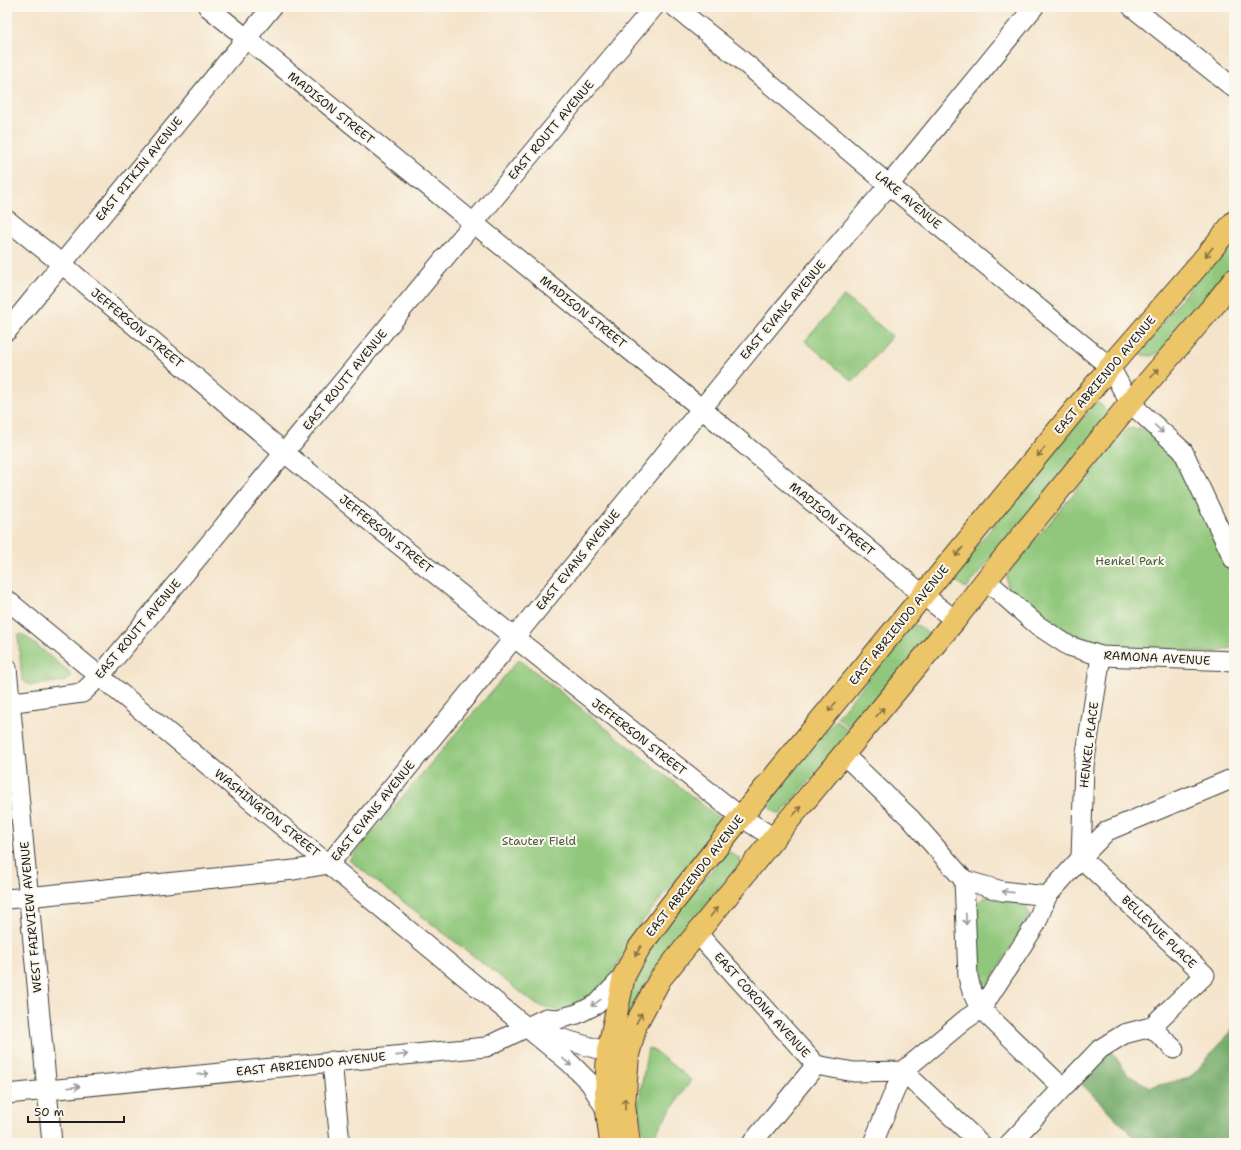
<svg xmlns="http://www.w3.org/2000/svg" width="1241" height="1150" font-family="'Shantell Sans',sans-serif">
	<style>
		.green { fill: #90c77b; stroke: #56724c }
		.forest { fill: #74ac6b; stroke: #486444 }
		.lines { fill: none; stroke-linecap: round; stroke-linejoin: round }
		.minor-casing { stroke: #3c3a36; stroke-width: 21 }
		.major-casing { stroke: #3c3a36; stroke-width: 24 }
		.minor { stroke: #fff; stroke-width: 19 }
		.major { stroke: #edc569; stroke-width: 22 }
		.oneway { stroke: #847042 }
		.oneway2 { stroke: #999 }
		.labels { text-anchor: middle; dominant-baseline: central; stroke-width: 4; stroke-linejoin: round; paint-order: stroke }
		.street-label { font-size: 12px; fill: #1c1c1c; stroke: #fbf7ec }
		.park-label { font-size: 12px; fill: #45583d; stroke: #fbf7ec }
	</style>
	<rect width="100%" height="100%" fill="#fbf7ec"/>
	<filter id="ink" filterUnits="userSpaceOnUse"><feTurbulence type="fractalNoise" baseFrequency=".025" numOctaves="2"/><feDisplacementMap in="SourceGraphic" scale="8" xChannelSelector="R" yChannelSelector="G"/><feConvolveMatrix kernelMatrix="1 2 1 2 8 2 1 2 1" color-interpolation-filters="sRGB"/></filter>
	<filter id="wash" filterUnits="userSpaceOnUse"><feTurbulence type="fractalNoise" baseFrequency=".012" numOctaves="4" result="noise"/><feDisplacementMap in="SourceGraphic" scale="16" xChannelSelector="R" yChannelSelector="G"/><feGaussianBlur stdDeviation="0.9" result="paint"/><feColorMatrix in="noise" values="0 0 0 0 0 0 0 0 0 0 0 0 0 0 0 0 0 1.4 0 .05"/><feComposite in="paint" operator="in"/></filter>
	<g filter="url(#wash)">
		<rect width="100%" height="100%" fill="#f4e4cb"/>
		<g class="green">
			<polygon points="1234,233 1234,266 1161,352 1151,356 1142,355 1140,350"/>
			<polygon points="844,296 892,336 853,382 805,341"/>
			<path d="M1096 402C1103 405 1107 410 1108 417L967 588 964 587 955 580V572L1094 404Z"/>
			<polygon points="1144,428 1182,467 1234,580 1234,645 1231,648 1215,653 1103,647 1075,638 1049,624 1007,590 1007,574 1127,429"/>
			<path d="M913 625C919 625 927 630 928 637L852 730 837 717Z"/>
			<path d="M20 634 24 635 68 671 71 676 69 679 65 681 33 685C28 685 25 683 22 679L18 636Z"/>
			<polygon points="519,659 723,821 642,922 600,995 562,1012 537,1005 349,860"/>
			<path d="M836 720 850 732 781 814C774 812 768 809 769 802Z"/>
			<polygon points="729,851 740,859 741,863 645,985 635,1003 627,1022 625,1022 631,988 650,948 726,852"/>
			<polygon points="987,896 1024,903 1030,915 987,987 978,990 972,906"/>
			<polygon points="648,1048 656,1052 691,1080 649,1143 646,1143 638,1105"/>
		</g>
		<polygon class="forest" points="1234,1028 1234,1143 1150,1143 1132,1135 1074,1076 1107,1045 1128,1075 1150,1087 1190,1078"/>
	</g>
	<g filter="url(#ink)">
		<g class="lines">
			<defs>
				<g id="minor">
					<polyline points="208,7 702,409 923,595 955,620"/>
					<polyline points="675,7 739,58 889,185 1110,367 1130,403 1183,451 1234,560"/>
					<polyline points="1132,7 1234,88"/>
					<polyline points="7,220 62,264 285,453 515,638 741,817 774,838"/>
					<polyline points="7,331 272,7"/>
					<polyline points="986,580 1037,625 1069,646 1101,656 1234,661"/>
					<polyline points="7,600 570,1063 590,1083 607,1111"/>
					<polyline points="7,668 52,1143"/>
					<path d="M7 703 82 693 100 676C285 453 467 228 654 7"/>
					<polyline points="844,755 910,818 964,880 1002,891 1047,896"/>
					<path d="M964 880 968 976C970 989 974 998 981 1009L1062 1087"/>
					<polyline points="7,899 294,870 329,864 794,296 889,185 1034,7"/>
					<polyline points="697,933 816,1065 854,1072 903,1071 966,1019 981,1009 1036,924 1047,896 1081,858 1107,831 1234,778"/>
					<polyline points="1151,1027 1174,1049"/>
					<polyline points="535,1031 608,1052 623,1054"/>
					<polyline points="332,1061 340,1143"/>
					<polyline points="7,1094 486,1047 546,1018 558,1019 577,1014 597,1004 624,976"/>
					<polyline points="752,1143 816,1065"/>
					<polyline points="873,1143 903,1071 980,1143"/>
					<polyline points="1010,1143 1100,1049 1124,1034 1151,1027 1205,975 1081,858 1084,766 1101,656"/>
				</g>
				<g id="major">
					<polyline points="611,1143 607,1111 606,1091 608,1052 624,976 639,948 671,905 741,817 1110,367 1202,261 1234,222"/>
					<polyline points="629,1143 624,1105 628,1055 636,1024 660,979 774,838 955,620 986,580 1130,403 1215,304 1234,280"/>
				</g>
			</defs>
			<use href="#minor" class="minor-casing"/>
			<use href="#major" class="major-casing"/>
			<use href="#minor" class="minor"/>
			<use href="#major" class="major"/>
		</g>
		<defs><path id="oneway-shaft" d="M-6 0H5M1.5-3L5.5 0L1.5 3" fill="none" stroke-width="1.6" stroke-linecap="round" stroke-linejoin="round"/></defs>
		<g class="oneway">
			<use href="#oneway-shaft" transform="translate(1209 252) rotate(129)"/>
			<use href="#oneway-shaft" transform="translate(1155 373) rotate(-49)"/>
			<use href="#oneway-shaft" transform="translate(1041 452) rotate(129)"/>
			<use href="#oneway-shaft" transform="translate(959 552) rotate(129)"/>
			<use href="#oneway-shaft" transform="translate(832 707) rotate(129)"/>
			<use href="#oneway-shaft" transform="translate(880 712) rotate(-50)"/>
			<use href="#oneway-shaft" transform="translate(797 811) rotate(-50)"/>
			<use href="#oneway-shaft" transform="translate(714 912) rotate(-51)"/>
			<use href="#oneway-shaft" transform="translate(638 951) rotate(120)"/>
			<use href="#oneway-shaft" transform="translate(639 1018) rotate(-62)"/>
			<use href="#oneway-shaft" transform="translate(625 1104) rotate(-91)"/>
		</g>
		<g class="oneway2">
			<use href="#oneway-shaft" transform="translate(1159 429) rotate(43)"/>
			<use href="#oneway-shaft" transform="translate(1008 892) rotate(-174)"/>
			<use href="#oneway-shaft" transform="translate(966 919) rotate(88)"/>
			<use href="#oneway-shaft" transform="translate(596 1003) rotate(144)"/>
			<use href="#oneway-shaft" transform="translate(402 1055) rotate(-6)"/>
			<use href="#oneway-shaft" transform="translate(567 1062) rotate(41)"/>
			<use href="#oneway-shaft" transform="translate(203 1074) rotate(-6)"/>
			<use href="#oneway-shaft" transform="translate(74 1087) rotate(-6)"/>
		</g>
	</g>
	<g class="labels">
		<g class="street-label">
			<text transform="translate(331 108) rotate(39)">MADISON STREET</text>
			<text transform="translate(551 130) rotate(-50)">EAST ROUTT AVENUE</text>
			<text transform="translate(139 169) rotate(-51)">EAST PITKIN AVENUE</text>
			<text transform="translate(908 200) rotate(40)">LAKE AVENUE</text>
			<text transform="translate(783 310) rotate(-50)">EAST EVANS AVENUE</text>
			<text transform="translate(583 312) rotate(39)">MADISON STREET</text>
			<text transform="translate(137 328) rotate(40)">JEFFERSON STREET</text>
			<text transform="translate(1105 375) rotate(-50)">EAST ABRIENDO AVENUE</text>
			<text transform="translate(345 380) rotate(-51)">EAST ROUTT AVENUE</text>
			<text transform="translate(832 519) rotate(40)">MADISON STREET</text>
			<text transform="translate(386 534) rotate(39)">JEFFERSON STREET</text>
			<text transform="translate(578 560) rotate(-51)">EAST EVANS AVENUE</text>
			<text transform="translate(899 625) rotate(-51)">EAST ABRIENDO AVENUE</text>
			<text transform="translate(138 629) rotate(-50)">EAST ROUTT AVENUE</text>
			<text transform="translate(1157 658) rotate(3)">RAMONA AVENUE</text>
			<text transform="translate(639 737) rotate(38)">JEFFERSON STREET</text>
			<text transform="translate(1089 745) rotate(-83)">HENKEL PLACE</text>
			<text transform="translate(373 811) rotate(-51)">EAST EVANS AVENUE</text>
			<text transform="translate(267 813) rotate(39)">WASHINGTON STREET</text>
			<text transform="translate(695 876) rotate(-52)">EAST ABRIENDO AVENUE</text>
			<text transform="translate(31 917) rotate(-95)">WEST FAIRVIEW AVENUE</text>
			<text transform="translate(1159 932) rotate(44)">BELLEVUE PLACE</text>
			<text transform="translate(762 1005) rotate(48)">EAST CORONA AVENUE</text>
			<text transform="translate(311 1064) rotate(-6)">EAST ABRIENDO AVENUE</text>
		</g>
		<g class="park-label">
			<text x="1130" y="561">Henkel Park</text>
			<text x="539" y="841">Stauter Field</text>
		</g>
	</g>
	<rect width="1241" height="1150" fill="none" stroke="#fbf7ec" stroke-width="24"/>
	<path d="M28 1116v6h96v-6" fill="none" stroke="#1c1c1c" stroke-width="2"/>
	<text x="34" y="1116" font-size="12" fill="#1c1c1c" stroke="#fbf7ec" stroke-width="3" paint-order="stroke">50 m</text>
</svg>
